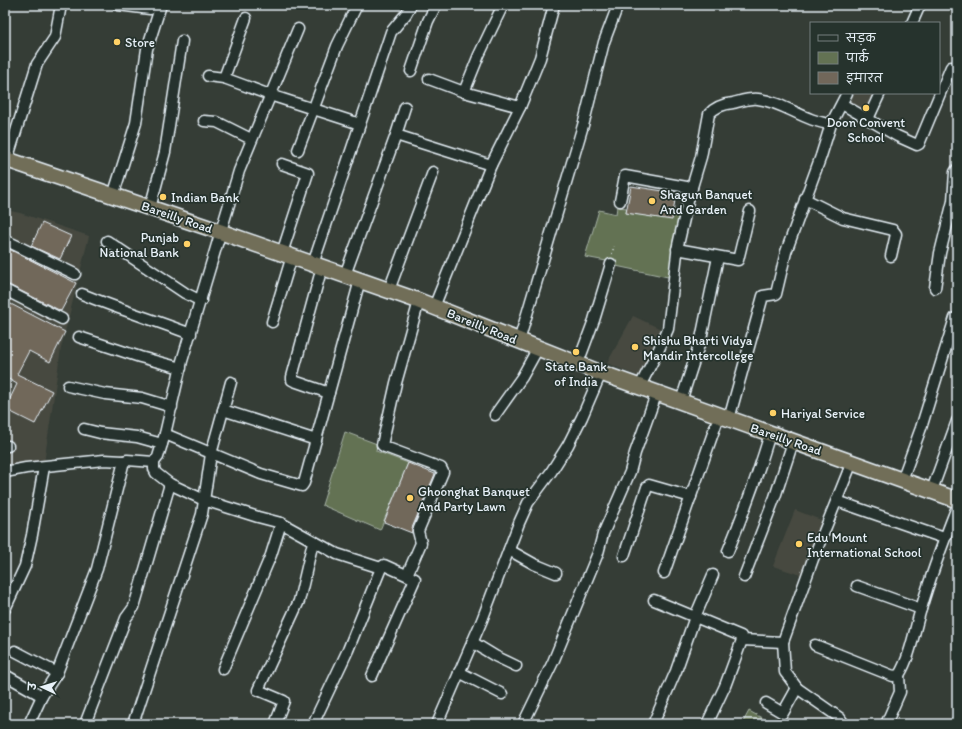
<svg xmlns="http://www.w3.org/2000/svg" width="962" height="729" font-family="Itim,'Playpen Sans Deva',sans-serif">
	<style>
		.built { fill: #474a41 }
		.green { fill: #637253; stroke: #a6b2a6 }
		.building { fill: #71675a; stroke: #e8f1f8 }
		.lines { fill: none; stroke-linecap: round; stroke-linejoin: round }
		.minor-casing { stroke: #e8f1f8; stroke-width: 13 }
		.highway-casing { stroke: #e8f1f8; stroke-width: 18 }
		.path { stroke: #e8f1f8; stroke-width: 1.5; stroke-dasharray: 1 3; stroke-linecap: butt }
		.minor { stroke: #26332d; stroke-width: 10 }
		.highway { stroke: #716e59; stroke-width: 15 }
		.poi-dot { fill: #ffd166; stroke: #26332d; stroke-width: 1.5 }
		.labels { text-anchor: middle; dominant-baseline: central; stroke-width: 3.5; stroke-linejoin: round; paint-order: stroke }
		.poi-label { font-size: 13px; fill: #e8f1f8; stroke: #26332d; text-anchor: start }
		.street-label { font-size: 13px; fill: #e8f1f8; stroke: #26332d }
	</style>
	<rect width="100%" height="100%" fill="#353d36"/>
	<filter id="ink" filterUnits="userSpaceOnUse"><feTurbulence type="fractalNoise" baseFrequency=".025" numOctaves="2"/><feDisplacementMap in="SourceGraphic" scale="8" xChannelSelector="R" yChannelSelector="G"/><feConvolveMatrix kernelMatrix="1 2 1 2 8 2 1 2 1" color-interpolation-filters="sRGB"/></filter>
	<g filter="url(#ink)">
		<g class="built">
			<polygon points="851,93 880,93 871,115 847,101"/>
			<polygon points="5,210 20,213 89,236 61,348 44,463 5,468"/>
			<polygon points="633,316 663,330 639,377 607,363"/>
			<polygon points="795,510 826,522 804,576 773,566"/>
		</g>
		<g class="green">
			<polygon points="617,207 627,208 626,213 672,219 674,210 681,212 668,277 616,266 617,263 585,257 599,210 616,214"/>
			<polygon points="345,432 377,444 376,451 408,463 380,530 322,505"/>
			<polygon points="749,711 771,723 774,718 785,724 742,724"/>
		</g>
		<g class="building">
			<polygon points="631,186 676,193 672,220 626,213"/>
			<polygon points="42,223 71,236 60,259 31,246"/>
			<polygon points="5,247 76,283 61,311 5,283"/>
			<polygon points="5,301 65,332 50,362 29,351 17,374 52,391 35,424 5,409 17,384 5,377"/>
			<polygon points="408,463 435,474 412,528 412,533 384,522"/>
		</g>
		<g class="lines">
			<defs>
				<g id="minor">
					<polyline points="118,5 150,9"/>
					<polyline points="912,23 920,5"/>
					<polyline points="411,71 428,21 436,5"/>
					<polyline points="208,76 224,78 270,95 360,124"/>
					<polyline points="224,78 246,18"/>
					<polyline points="429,79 464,92 520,107"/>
					<polyline points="464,92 479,55 503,5"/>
					<polyline points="842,104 897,136 917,145 919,144 951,67"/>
					<polyline points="868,119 880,93"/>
					<polyline points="204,121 217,122 251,139"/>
					<polyline points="396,135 491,165"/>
					<polyline points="298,150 337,46 357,5"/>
					<polyline points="7,160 37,64 55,37 61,5"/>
					<polyline points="282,164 308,173 282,253"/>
					<polyline points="113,196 136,123 147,49 161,5"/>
					<polyline points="805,199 843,218 893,230 896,234 891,256"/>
					<polyline points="620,201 625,176 692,188"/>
					<polyline points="150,208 165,152 182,41"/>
					<polyline points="5,240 75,274"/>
					<polyline points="107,241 185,293 201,301"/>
					<polyline points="677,249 738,260 750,211"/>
					<polyline points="313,264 391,32 406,14 411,5"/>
					<polyline points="322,267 292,377 292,380 294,381 329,393"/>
					<polyline points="345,275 396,135 405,107"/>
					<polyline points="935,288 940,253 953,201 955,172 957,169"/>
					<polyline points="5,290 62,319"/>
					<polyline points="389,290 433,172"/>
					<path d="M82 294C118 309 154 320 191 334"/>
					<polyline points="434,307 491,165 520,107 540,58 554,5"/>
					<polyline points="272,322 292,256"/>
					<polyline points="79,337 140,357 181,368"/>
					<polyline points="519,341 584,122 604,42 618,5"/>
					<polyline points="578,363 594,320 611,264"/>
					<polyline points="68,386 105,394 142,398 172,407"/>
					<path d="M640 386 659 349 668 329 678 245 689 197 701 157 709 114C715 107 724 104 733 103 741 101 750 98 758 99 784 102 805 122 831 124"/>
					<polyline points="681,401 701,339 718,257"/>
					<polyline points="223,410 316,440"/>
					<polyline points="495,415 522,377 538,348"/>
					<polyline points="729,419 763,296 776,294 786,252 821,156 831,124 847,93"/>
					<polyline points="84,429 100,433 137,437 162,444"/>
					<polyline points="165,434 261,474 302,486 304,483 360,280"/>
					<polyline points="5,446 8,446"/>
					<polyline points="154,462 154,469 156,473 170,484 204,500 258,517 281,523 337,554 381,568 348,650 313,724"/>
					<polyline points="5,472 26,468 104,460 124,461"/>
					<polyline points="902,480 921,428 955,318"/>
					<polyline points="932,490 957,421"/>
					<polyline points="837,501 944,538"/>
					<polyline points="509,550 534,564 556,573"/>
					<path d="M728 551C744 512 758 474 770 434"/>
					<polyline points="624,556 647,487 649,485 691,497"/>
					<polyline points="664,573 719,416"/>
					<polyline points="407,575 421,543 418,531 443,472 441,468 385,447 382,445 396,383 419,301"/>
					<polyline points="744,577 775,497 793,442"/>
					<polyline points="857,586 921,609"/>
					<polyline points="654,600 741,636 742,640 725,686 707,724"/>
					<polyline points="5,609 25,566 32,535 44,467"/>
					<polyline points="742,640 783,642"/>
					<polyline points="472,642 495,656 516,666"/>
					<path d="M815 645 893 676 899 675C911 655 914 631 921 609 931 574 944 540 957 507"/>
					<polyline points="15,651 57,673"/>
					<polyline points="223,669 271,555 281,523"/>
					<polyline points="459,672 502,694"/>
					<polyline points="7,676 42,696"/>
					<polyline points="372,676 415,579 384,565 381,568"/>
					<polyline points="766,703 783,713 797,688"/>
					<polyline points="29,724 42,696 57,673 97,569 124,461 127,460 154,462 158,457 165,434 182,361 239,171 298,29"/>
					<polyline points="85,724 126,618 134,607 170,484"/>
					<polyline points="133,724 202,514 211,454 231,382"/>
					<polyline points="275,724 284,701 258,690 299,601 313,542"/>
					<polyline points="437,724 482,620 519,523 528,503 551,472 568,445 582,417 601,373"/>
					<polyline points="523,724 553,662 598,553 603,534 630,472 635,453 657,392"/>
					<polyline points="653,724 676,671 695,617 713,575"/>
					<polyline points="844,724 840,718 797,688 785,672 783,642 813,559 852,462"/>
					<polyline points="886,724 900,692 899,675"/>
				</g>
				<polyline id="highway" points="5,159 221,232 419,301 601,373 957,500"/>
			</defs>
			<use href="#minor" class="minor-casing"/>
			<use href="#highway" class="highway-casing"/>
			<polyline class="path" points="612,254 614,246"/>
			<use href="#minor" class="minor"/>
			<use href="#highway" class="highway"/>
		</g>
	</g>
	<g class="poi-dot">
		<circle cx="117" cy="42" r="4"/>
		<circle cx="866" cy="108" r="4"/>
		<circle cx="163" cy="197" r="4"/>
		<circle cx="652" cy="201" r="4"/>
		<circle cx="187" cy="244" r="4"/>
		<circle cx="635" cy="347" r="4"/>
		<circle cx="576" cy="352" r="4"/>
		<circle cx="773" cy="413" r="4"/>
		<circle cx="410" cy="498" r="4"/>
		<circle cx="799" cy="544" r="4"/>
	</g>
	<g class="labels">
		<g class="poi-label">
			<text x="125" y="42">Store</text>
			<text x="866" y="122" text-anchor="middle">Doon Convent<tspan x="866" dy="15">School</tspan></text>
			<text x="660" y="194">Shagun Banquet<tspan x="660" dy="15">And Garden</tspan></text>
			<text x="171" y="197">Indian Bank</text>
			<text x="179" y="237" text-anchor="end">Punjab<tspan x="179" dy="15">National Bank</tspan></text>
			<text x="643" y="340">Shishu Bharti Vidya<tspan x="643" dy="15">Mandir Intercollege</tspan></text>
			<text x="576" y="366" text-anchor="middle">State Bank<tspan x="576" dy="15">of India</tspan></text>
			<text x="781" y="413">Hariyal Service</text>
			<text x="418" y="491">Ghoonghat Banquet<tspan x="418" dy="15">And Party Lawn</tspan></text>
			<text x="807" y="537">Edu Mount<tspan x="807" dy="15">International School</tspan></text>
		</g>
		<g class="street-label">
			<text transform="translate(177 217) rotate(19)">Bareilly Road</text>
			<text transform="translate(482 326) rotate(22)">Bareilly Road</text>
			<text transform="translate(786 439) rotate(19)">Bareilly Road</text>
		</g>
	</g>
	<rect width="962" height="729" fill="none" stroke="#26332d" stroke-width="20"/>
	<rect x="10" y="10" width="942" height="709" fill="none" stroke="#e8f1f8" stroke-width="1.5" filter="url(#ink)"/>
	<rect x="810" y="22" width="130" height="72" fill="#26332d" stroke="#747f7e"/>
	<rect x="818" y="35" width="20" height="6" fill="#26332d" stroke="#747f7e"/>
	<text x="846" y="42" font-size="12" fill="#e8f1f8">सड़क</text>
	<rect x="818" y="52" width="20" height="12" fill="#637253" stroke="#747f7e"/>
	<text x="846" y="62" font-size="12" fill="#e8f1f8">पार्क</text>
	<rect x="818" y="72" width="20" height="12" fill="#71675a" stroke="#747f7e"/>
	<text x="846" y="82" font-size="12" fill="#e8f1f8">इमारत</text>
	<g transform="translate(42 687) rotate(274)" stroke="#26332d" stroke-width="3" paint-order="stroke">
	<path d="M0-3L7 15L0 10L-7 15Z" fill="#e8f1f8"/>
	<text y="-6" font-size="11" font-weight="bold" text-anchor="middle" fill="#e8f1f8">उ</text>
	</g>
</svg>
